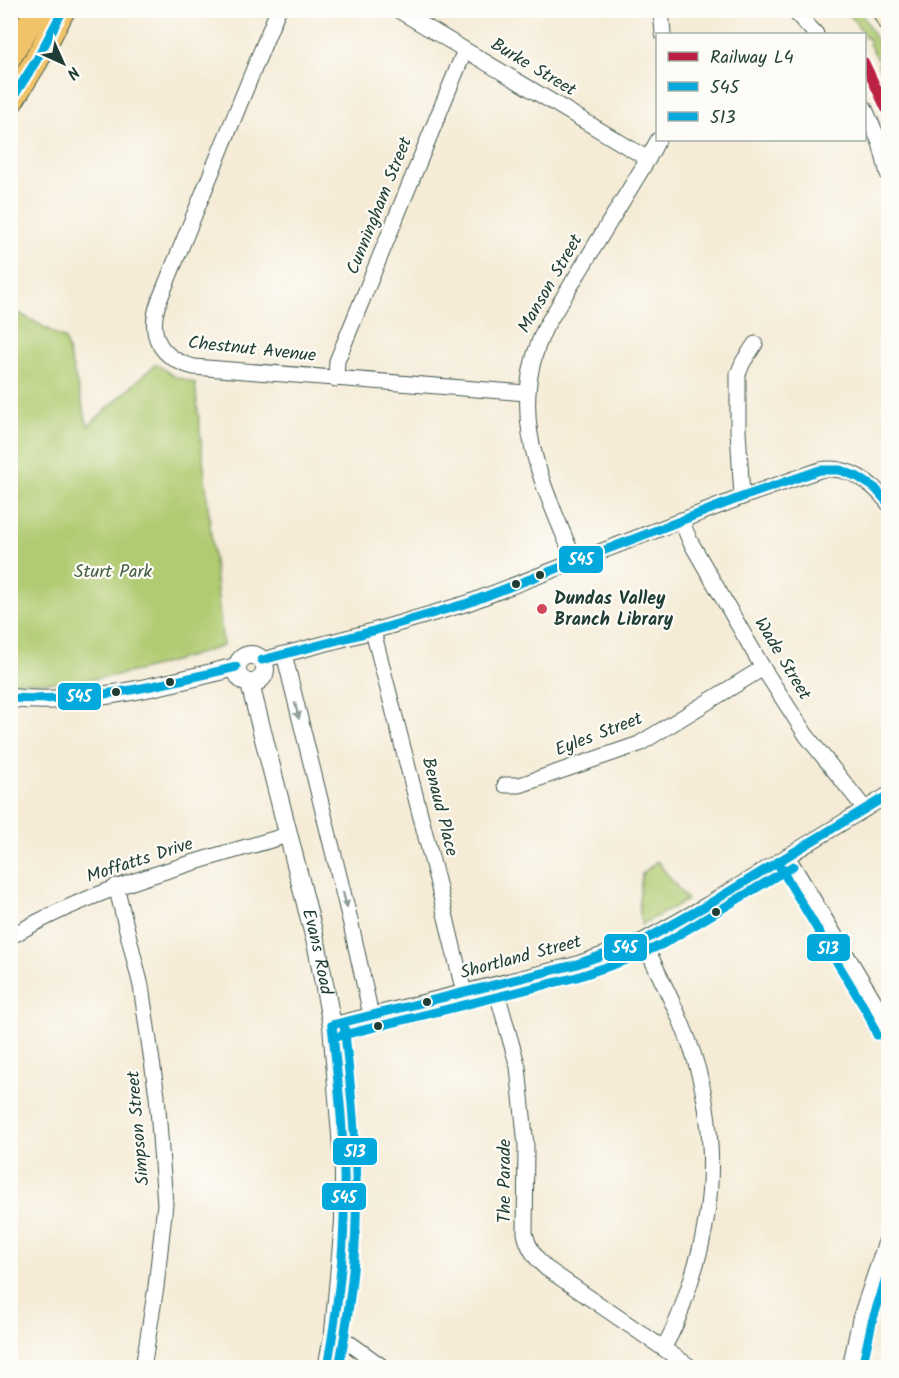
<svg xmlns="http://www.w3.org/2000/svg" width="899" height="1378" font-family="Kalam,sans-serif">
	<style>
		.green { fill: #b0cb71; stroke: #688452; stroke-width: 1.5 }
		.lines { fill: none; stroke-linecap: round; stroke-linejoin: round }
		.minor-casing { stroke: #3f574c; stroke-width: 17 }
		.tertiary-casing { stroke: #3f574c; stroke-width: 20 }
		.secondary-casing { stroke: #3f574c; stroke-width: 23 }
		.primary-casing { stroke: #3f574c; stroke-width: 26 }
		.minor { stroke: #fff; stroke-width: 15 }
		.tertiary { stroke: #fff; stroke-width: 18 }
		.secondary { stroke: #f9e7c3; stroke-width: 21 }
		.primary { stroke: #f1c369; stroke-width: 24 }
		.bus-1-casing { stroke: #fdfcf7; stroke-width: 14 }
		.bus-2-casing { stroke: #fdfcf7; stroke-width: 14 }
		.bus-1 { stroke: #03a9dc; stroke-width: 9 }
		.bus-2 { stroke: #03a9dc; stroke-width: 9 }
		.rail-1-casing { stroke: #fdfcf7; stroke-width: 15 }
		.rail-1 { stroke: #bb2043; stroke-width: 10 }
		.oneway { fill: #8f9e9a }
		.bus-dot { fill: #1f3d34; stroke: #fdfcf7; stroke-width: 2 }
		.poi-dot { fill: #d1495b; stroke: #fdfcf7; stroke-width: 2 }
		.labels { text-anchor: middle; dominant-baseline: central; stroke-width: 4.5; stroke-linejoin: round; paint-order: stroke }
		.street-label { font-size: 18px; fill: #1f3d34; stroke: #fdfcf7 }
		.park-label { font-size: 18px; fill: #436043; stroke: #fdfcf7 }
		.poi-label { font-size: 18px; font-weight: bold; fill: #1f3d34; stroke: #fdfcf7; text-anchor: start }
		.line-badge { stroke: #fdfcf7; stroke-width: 2 }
		.badge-label { font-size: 16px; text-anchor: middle; font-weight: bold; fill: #fff }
	</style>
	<rect width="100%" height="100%" fill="#fdfcf7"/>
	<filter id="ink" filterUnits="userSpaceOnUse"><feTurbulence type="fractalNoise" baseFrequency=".0167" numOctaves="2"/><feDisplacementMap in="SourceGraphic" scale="12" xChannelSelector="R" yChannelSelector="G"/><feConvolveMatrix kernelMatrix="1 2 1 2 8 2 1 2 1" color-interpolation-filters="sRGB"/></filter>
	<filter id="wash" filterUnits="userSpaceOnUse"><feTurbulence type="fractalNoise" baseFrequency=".008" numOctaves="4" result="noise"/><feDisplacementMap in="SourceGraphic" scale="24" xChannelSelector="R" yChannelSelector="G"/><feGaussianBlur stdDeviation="1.35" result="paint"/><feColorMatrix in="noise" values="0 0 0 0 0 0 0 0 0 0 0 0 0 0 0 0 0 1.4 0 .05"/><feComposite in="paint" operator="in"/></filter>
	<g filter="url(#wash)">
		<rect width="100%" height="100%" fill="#f5ebd6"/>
		<g class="green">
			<polygon points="847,11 858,11 862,14 885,56 888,63 888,85 878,64 880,63 869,44 871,42 867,37 865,38 864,34"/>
			<path d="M10 308 65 339 88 426 156 364 174 376 195 383 223 646C151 669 88 688 11 681Z"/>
			<polygon points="657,861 687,900 641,925 639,900 642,874"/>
		</g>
	</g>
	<g filter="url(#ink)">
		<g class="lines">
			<defs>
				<g id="minor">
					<path d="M278 10 159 301C147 334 159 358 194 367L526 393"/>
					<polyline points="398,10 648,159"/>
					<polyline points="661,10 663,34"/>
					<polyline points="793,10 816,34"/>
					<polyline points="864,107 880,143 888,174"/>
					<polyline points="336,379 337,361 465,50"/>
					<polyline points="742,497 738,430 738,374 743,362 755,344"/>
					<polyline points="681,520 690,541 763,668 806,735 865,809"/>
					<path d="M575 562C542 481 504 413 546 326L648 159 658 140"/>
					<polyline points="373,631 437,880 464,993"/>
					<polyline points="284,654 350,920 371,1015"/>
					<path d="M262 660 373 631 468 603 742 497 820 470C848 465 872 482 888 503"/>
					<polyline points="505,785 520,785 639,744 763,668"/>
					<polyline points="787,856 879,1009 888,1030"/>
					<polyline points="116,886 141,986 157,1096 165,1204 156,1287 143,1368"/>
					<path d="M10 937C96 886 193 863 288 835"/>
					<path d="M643 941C656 968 670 996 682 1024 716 1104 720 1194 692 1277 684 1302 677 1326 663 1348"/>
					<path d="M495 986 518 1067 526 1146 525 1233C528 1248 535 1258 546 1268L692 1368"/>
					<polyline points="332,1025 574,965 643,941 707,905 888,795"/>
					<polyline points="334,1332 384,1368"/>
					<polyline points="850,1368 860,1319 888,1236"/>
				</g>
				<g id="tertiary">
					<circle cx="251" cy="669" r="14"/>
					<path id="s1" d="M250 684 317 947 332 1025 344 1172V1222L334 1332 327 1368"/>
					<path d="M10 698C88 706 162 685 236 667"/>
				</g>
				<polyline id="secondary" points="882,10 888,20"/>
				<g id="primary">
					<polyline points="10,56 37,10"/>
					<polyline points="10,103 36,61 63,10"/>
				</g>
			</defs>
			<use href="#minor" class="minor-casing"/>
			<use href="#tertiary" class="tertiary-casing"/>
			<use href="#secondary" class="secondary-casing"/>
			<use href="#primary" class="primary-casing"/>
			<use href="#minor" class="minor"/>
			<use href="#tertiary" class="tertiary"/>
			<use href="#secondary" class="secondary"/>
			<use href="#primary" class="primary"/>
			<defs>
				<g id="bus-1">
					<polyline points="10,102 36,61 63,10"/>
					<polyline points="262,660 373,631 468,603 742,497 820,470 840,470 858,477 875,488 888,503"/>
					<path d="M10 698C88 703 161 685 236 667"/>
					<polyline points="332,1025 574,965 643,941 707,905 888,795"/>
					<path d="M327 1368C336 1318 343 1268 344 1217 346 1153 339 1089 332 1025"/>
				</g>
				<g id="bus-2">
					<polyline points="777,862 868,1014 877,1035"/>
					<polyline points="335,1037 577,977 627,960 663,944 793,866"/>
					<path d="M339 1368C348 1319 355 1270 356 1221 358 1155 351 1089 344 1024"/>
					<polyline points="862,1368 872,1322 888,1272"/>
				</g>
			</defs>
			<use href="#bus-1" class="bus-1-casing"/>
			<use href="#bus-2" class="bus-2-casing"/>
			<use href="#bus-1" class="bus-1"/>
			<use href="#bus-2" class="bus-2"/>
			<defs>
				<polyline id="rail-1" points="864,62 888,113"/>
			</defs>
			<use href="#rail-1" class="rail-1-casing"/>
			<use href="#rail-1" class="rail-1"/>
		</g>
		<defs><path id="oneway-solid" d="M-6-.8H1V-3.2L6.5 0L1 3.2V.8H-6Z" transform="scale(1.5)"/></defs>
		<g class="oneway">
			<use href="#oneway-solid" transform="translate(297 711) rotate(76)"/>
			<use href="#oneway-solid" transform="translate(345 900) rotate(76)"/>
		</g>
	</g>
	<g class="bus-dot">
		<circle cx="540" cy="575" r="5"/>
		<circle cx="516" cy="584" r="5"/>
		<circle cx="170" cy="682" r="5"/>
		<circle cx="116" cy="692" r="5"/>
		<circle cx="716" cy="912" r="5"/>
		<circle cx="427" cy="1002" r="5"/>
		<circle cx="378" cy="1026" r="5"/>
	</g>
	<circle class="poi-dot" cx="542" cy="609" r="6"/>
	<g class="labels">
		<g class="street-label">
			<text transform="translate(533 68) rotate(31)">Burke Street</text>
			<text transform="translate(380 206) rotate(-68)">Cunningham Street</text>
			<text transform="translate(551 284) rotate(-60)">Manson Street</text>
			<text transform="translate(252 350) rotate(6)">Chestnut Avenue</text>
			<text transform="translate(782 659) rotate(59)">Wade Street</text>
			<text transform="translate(599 735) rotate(-21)">Eyles Street</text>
			<text transform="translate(439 807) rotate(76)">Benaud Place</text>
			<text transform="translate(140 861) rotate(-18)">Moffatts Drive</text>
			<text stroke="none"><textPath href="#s1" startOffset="276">Evans Road</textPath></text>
			<text transform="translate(521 958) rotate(-15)">Shortland Street</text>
			<text transform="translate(139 1128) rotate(-95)">Simpson Street</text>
			<text transform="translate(505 1181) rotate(-90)">The Parade</text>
		</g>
		<g class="park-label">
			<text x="113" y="572">Sturt Park</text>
		</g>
		<g class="poi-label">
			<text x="554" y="599">Dundas Valley<tspan x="554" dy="21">Branch Library</tspan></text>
		</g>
	</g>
	<g class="line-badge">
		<rect x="558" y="545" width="46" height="29" rx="6" fill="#03a9dc"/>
		<rect x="57" y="682" width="45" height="29" rx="6" fill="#03a9dc"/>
		<rect x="603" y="933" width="45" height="29" rx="6" fill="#03a9dc"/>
		<rect x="806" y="933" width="45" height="29" rx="6" fill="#03a9dc"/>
		<rect x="332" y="1137" width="46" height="29" rx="6" fill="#03a9dc"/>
		<rect x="321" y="1182" width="46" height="29" rx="6" fill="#03a9dc"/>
	</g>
	<g class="badge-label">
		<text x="581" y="565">545</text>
		<text x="79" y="702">545</text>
		<text x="625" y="953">545</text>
		<text x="828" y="954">513</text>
		<text x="355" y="1157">513</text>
		<text x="344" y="1203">545</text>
	</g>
	<rect width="899" height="1378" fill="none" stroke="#fdfcf7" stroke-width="36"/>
	<rect x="656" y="33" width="210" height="108" fill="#fdfcf7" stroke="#a4b0a9" stroke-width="1.5"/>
	<rect x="668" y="52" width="30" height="9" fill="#bb2043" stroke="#a4b0a9" stroke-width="1.5"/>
	<text x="710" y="63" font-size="18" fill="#1f3d34">Railway L4</text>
	<rect x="668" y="82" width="30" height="9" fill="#03a9dc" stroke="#a4b0a9" stroke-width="1.5"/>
	<text x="710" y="93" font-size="18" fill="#1f3d34">545</text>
	<rect x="668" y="112" width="30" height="9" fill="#03a9dc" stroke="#a4b0a9" stroke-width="1.5"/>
	<text x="710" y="123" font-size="18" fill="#1f3d34">513</text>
	<g transform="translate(63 63) rotate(135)" stroke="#fdfcf7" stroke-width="4.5" paint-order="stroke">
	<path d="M0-4.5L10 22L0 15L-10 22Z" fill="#1f3d34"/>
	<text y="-9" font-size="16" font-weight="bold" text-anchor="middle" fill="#1f3d34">N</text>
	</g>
</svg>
